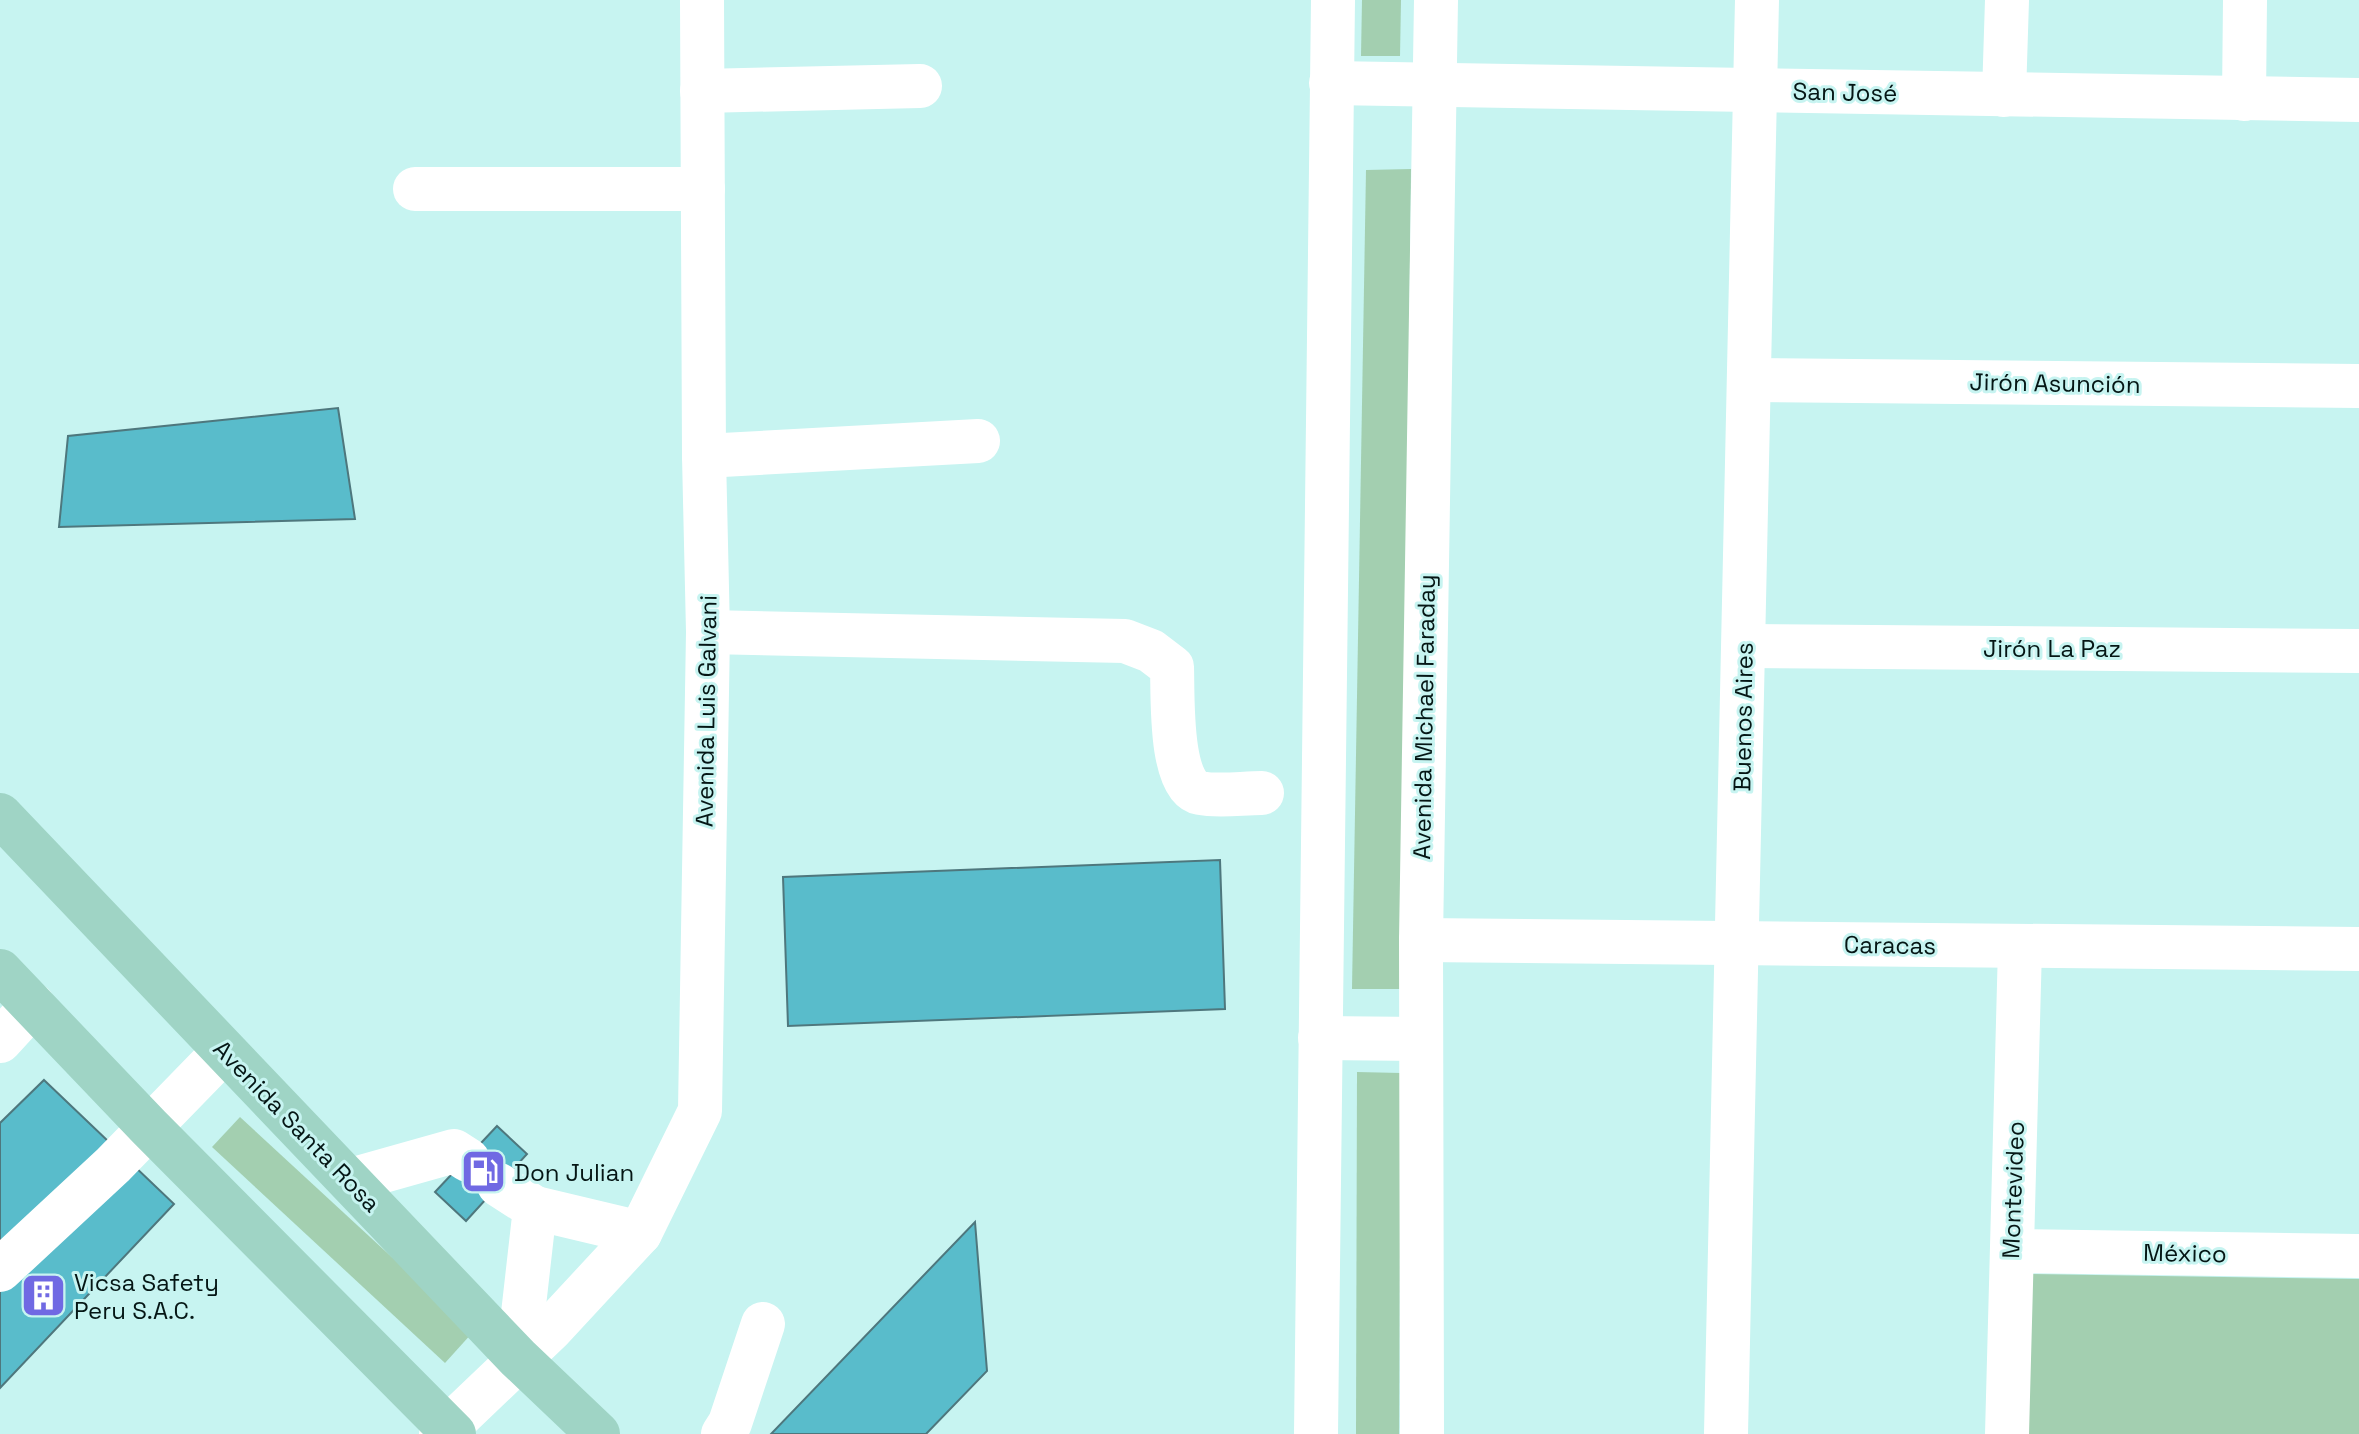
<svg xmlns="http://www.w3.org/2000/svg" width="2359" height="1434" font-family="'Space Grotesk',sans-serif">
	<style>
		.green { fill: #a3cfb0 }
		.building { fill: #59bccb; stroke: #4e777d; stroke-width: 2 }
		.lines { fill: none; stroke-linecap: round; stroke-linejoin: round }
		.minor { stroke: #fff; stroke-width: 44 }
		.major { stroke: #9fd4c5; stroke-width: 44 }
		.labels { text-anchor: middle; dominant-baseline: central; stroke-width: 6; stroke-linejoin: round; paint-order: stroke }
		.street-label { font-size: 24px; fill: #051615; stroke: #c7f4f1 }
		.poi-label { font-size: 24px; fill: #051615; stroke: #c7f4f1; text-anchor: start }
	</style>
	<rect width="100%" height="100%" fill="#c7f4f1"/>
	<g class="green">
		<polygon points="1362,0 1401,0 1400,56 1361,56"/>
		<polygon points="1411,169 1402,989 1352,989 1366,170"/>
		<polygon points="1357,1072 1401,1073 1399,1434 1356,1434"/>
		<polygon points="240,1117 473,1332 445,1363 212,1147"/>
		<polygon points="2028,1274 2359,1279 2359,1434 2024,1434"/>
	</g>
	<g class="building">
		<polygon points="338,408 355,519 59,527 68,436"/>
		<polygon points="1220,860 1225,1009 788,1026 783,877"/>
		<polygon points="44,1080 174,1204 0,1388 0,1123"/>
		<polygon points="497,1126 527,1154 466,1221 435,1192"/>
		<polygon points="975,1222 987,1371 926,1434 771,1434"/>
	</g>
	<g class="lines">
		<g class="minor">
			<polyline points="1331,83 2359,100"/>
			<polyline points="702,91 920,86"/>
			<polyline points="2004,95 2007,0"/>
			<polyline points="2244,99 2245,0"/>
			<polyline points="415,189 703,189"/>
			<polyline points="1750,380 2359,386"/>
			<polyline points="704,456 978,441"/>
			<path d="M708 632 1125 641 1151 651 1172 667C1173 694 1169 787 1200 793 1219 797 1242 793 1262 793"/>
			<polyline points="1744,646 2359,651"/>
			<polyline points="1421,940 2359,949"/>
			<polyline points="1320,1038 1421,1039"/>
			<polyline points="0,1041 33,1005"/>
			<polyline points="351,1180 454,1151 468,1160"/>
			<polyline points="499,1185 535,1208 518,1358"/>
			<polyline points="535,1208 640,1233"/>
			<polyline points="2012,1251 2359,1256"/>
			<polyline points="0,1270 113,1165 224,1051"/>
			<polyline points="441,1434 551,1329 640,1233 700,1111 708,632 704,456 702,0"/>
			<polyline points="723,1434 730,1423 763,1324"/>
			<polyline points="1316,1434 1333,0"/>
			<polyline points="1422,1434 1421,940 1436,0"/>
			<polyline points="1726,1434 1757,0"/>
			<polyline points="2007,1434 2020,947"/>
		</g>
		<g class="major">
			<polyline points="0,815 518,1358 598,1434"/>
			<polyline points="0,971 149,1127 454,1434"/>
		</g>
	</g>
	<defs>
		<symbol id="fuel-square" viewBox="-11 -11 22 22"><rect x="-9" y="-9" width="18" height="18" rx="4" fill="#7069e3" stroke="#c7f4f1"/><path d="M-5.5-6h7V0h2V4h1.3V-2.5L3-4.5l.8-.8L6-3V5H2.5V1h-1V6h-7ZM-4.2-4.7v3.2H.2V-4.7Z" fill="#fff"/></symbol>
		<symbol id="building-square" viewBox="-11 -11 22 22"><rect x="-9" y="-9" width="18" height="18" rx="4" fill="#7069e3" stroke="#c7f4f1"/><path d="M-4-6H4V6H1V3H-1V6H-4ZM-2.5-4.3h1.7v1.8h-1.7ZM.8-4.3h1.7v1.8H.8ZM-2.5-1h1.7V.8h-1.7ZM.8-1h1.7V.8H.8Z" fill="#fff"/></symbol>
	</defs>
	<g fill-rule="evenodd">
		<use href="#fuel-square" x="458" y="1146" width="51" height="51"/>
		<use href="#building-square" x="18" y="1270" width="51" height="51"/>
	</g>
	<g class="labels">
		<g class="street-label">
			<text transform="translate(1845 92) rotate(1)">San José</text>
			<text transform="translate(2055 383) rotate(1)">Jirón Asunción</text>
			<text x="2052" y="648">Jirón La Paz</text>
			<text transform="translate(706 711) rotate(-89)">Avenida Luis Galvani</text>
			<text transform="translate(1424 717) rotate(-89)">Avenida Michael Faraday</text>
			<text transform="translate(1743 717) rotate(-89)">Buenos Aires</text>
			<text transform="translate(1890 945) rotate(1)">Caracas</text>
			<text transform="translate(297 1126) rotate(46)">Avenida Santa Rosa</text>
			<text transform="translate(2013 1190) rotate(-88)">Montevideo</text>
			<text transform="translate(2185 1253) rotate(1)">México</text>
		</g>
		<g class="poi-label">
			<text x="514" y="1172">Don Julian</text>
			<text x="74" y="1282">Vicsa Safety<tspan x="74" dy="28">Peru S.A.C.</tspan></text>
		</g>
	</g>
</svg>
